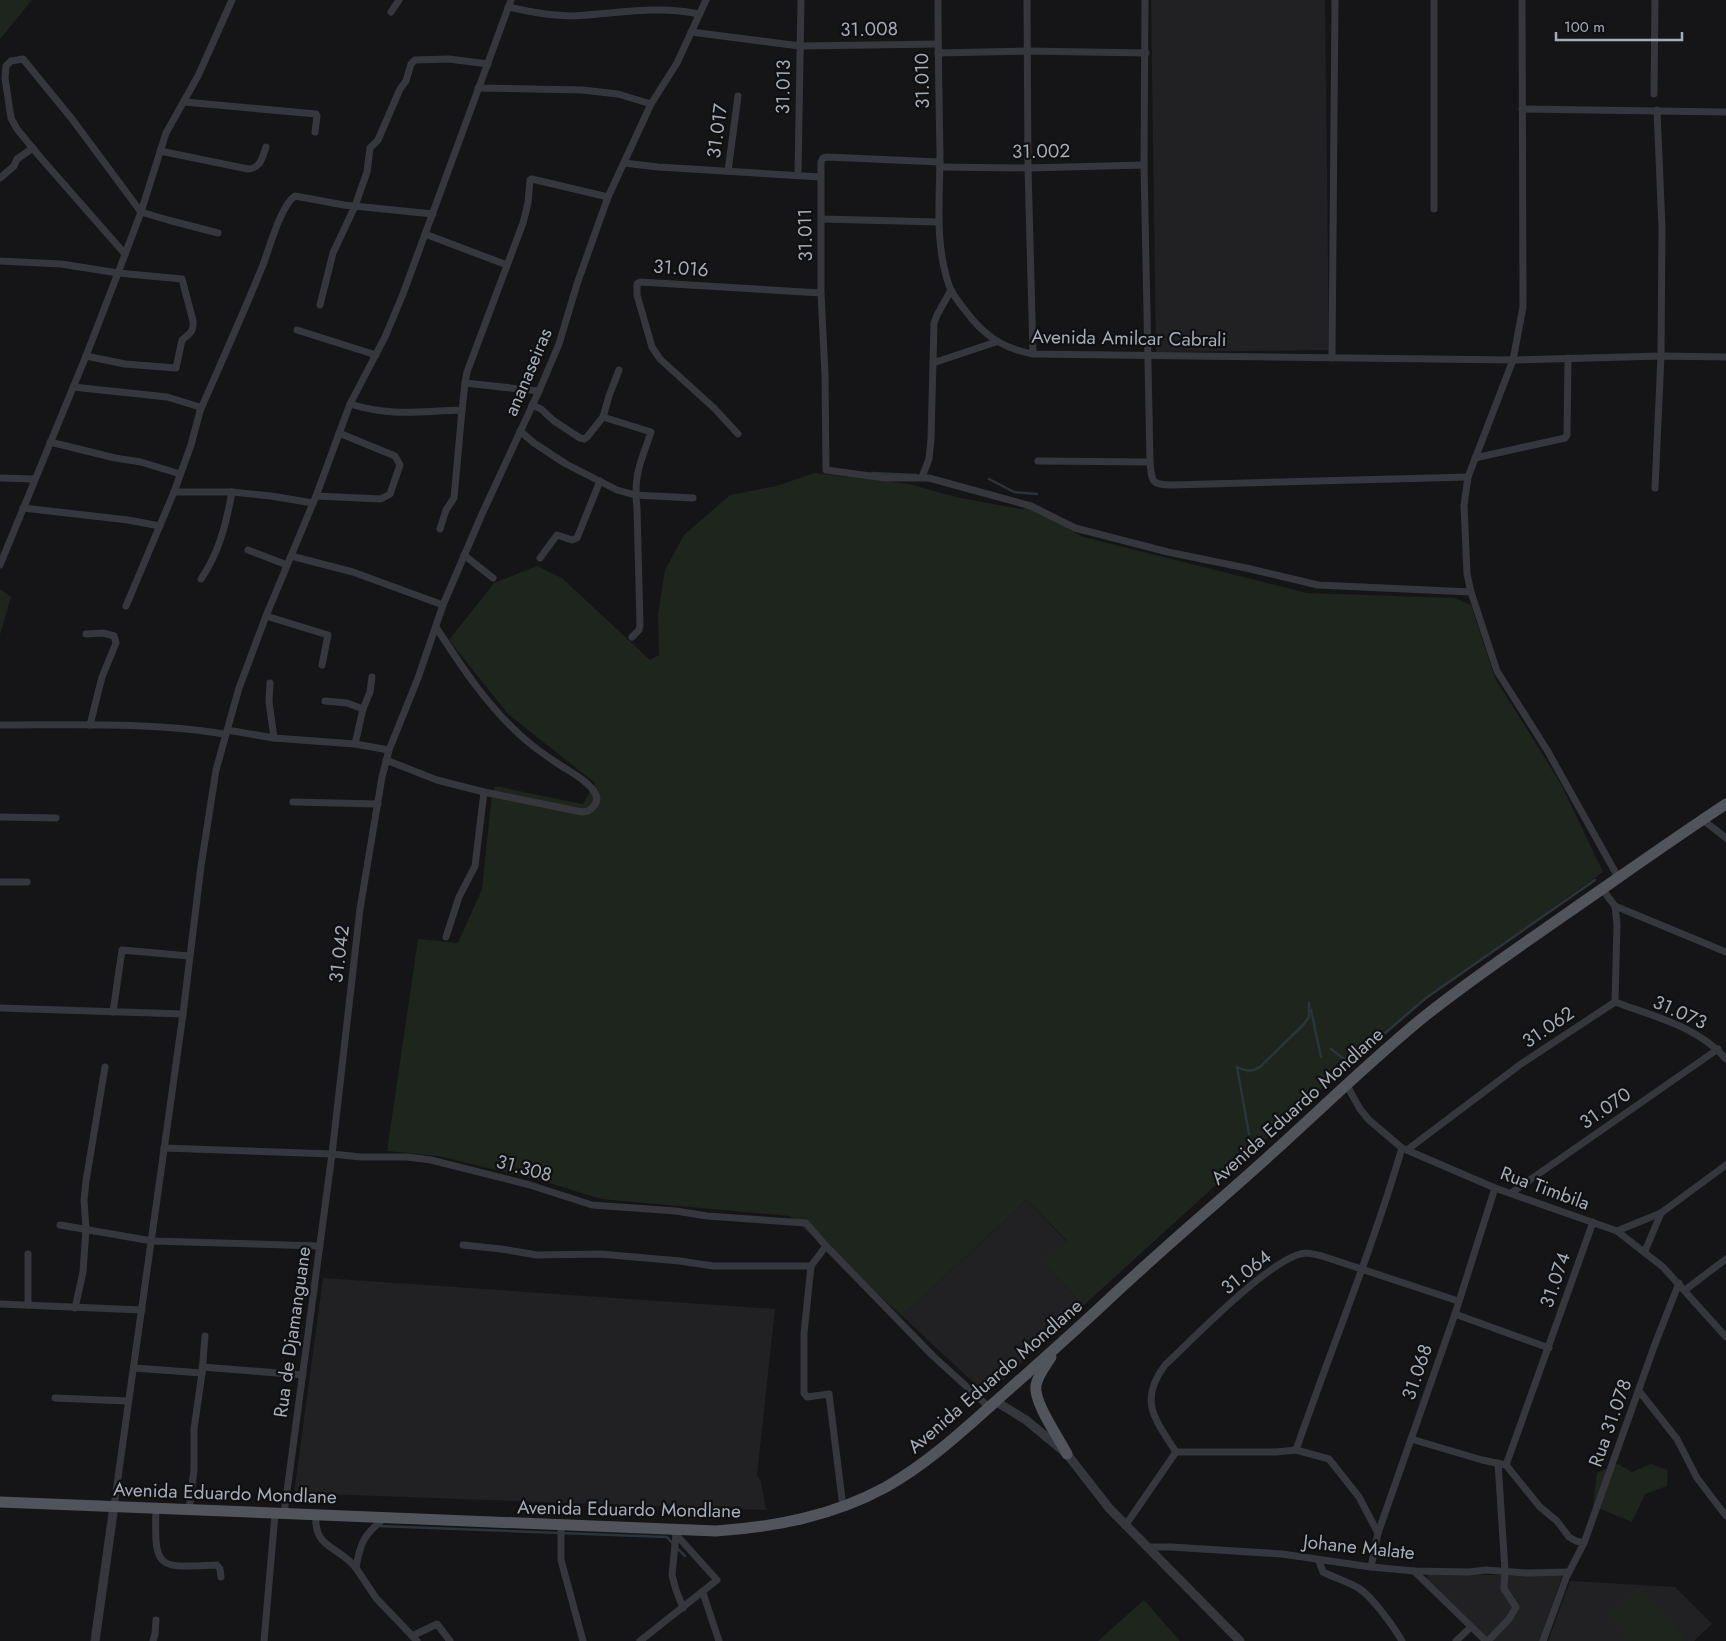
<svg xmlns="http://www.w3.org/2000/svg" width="1726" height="1641" font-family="Jost,sans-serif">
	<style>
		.built { fill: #212124 }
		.green { fill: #1d251d }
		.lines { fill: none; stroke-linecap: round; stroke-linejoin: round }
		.stream { stroke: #2a353b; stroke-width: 2.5 }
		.minor { stroke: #36373c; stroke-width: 7 }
		.tertiary { stroke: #36373c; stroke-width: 9 }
		.primary { stroke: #51555b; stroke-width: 11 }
		.labels { text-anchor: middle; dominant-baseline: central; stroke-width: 4.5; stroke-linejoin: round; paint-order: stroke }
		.street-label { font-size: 19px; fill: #a6adb7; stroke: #101012 }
	</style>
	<rect width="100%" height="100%" fill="#151517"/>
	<g class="built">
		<polygon points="1151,0 1325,0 1329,350 1156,352"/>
		<polygon points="1027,1200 1067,1242 1045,1263 1083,1306 987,1395 902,1316"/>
		<polygon points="323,1278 775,1309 757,1475 761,1482 766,1510 294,1493"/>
		<polygon points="1429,1572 1446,1574 1562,1576 1540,1641 1489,1641 1426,1579"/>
		<polygon points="1570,1581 1675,1587 1712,1624 1694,1641 1548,1641"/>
	</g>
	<g class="green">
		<polygon points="0,0 32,0 0,39"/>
		<polygon points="814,473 909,484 956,497 1020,509 1031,508 1083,537 1307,593 1455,598 1471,605 1495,678 1561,784 1603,872 1427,998 1372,1043 1083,1306 1044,1262 1067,1241 1027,1200 902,1316 790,1216 601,1199 543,1181 438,1156 387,1151 418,939 458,943 482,889 492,793 495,786 583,804 595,783 508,714 449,640 494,583 537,566 562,578 650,660 659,655 658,614 665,570 684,535 730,495 777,486"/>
		<polygon points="0,589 11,597 0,635"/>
		<polygon points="1618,1464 1632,1472 1651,1464 1668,1470 1667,1486 1645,1494 1632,1522 1593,1506 1597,1473"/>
		<polygon points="1640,1588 1686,1638 1683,1641 1634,1641 1610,1615"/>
		<polygon points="1144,1600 1180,1641 1098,1641"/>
	</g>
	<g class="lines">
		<g class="stream">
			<polyline points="872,473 916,475"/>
			<polyline points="989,479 1014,492 1037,494"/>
			<polyline points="1311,1010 1321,1057"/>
			<polyline points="1331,1049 1344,1059 1352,1058 1362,1053 1426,998 1595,880"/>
			<path d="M1237 1067C1247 1072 1253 1072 1261 1066L1304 1024 1309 1017V1003"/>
			<polyline points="1237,1067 1249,1134"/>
			<polyline points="379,1526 667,1537 673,1544"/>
			<polyline points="677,1548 685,1556"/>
		</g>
		<g class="minor">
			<path d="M938 0C938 51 939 102 940 152 940 198 934 245 950 288 955 299 965 310 972 319 990 340 1007 349 1033 354L1513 360 1661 356 1726 357"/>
			<polyline points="1027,0 1028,168 1033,354"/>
			<path d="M1145 0 1144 165 1150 462C1152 482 1151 485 1172 485L1468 477"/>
			<polyline points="1522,0 1523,307 1513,360 1468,477 1464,505 1467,574 1471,592 1497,671 1547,750 1618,877"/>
			<path d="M508 7C530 12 551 16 573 16 617 14 655 5 699 14"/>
			<polyline points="391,12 399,0"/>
			<polyline points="691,32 800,46 938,44"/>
			<polyline points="938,53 1028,51 1146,53"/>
			<polyline points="478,88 582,90 618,94 651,104"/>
			<polyline points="1654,94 1655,0"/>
			<polyline points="184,102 316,114 317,116 315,132"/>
			<polyline points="1522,109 1726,112"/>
			<path d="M160 151 248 169C261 168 262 158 266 147"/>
			<polyline points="940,162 827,157 823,158 821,162 821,293 825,374 826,470 885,478 929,478 1031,506 1075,528 1168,552 1246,568 1318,585 1471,592"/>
			<polyline points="624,163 658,167 820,177"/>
			<polyline points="940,167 1028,168 1144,165"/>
			<polyline points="728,171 738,96"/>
			<polyline points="798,174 801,0"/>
			<polyline points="0,178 14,166 17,159 33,148"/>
			<polyline points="1434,209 1434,0"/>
			<polyline points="822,219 938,222"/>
			<polyline points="425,234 507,265"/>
			<polyline points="125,254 40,157 17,129 11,118 5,78 6,66 11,61 23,59 72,119 141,212 168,220 218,233"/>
			<path d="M0 261 61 264 118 273 182 279 193 321C194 332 190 333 182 340L176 368 125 364 86 356"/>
			<polyline points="320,305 333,253 355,206 367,172 370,148 378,140 400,89 406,81 411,64 415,60 449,59 488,64"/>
			<polyline points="297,330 376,355"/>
			<polyline points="1332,358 1335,0"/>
			<polyline points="933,363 996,342"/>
			<polyline points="465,383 467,372 523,223 528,203 530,180 532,179 608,197"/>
			<polyline points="73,387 167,397 200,407 200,411 191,445 174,492 126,606"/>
			<path d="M350 404C392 417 420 411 462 410L465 383 539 391"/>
			<path d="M532 405 541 409 554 421 580 438 584 439 587 437 603 417 651 432C641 462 633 475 637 508L640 625 639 630 632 637"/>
			<path d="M200 411C221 363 243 314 263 265 269 249 281 205 295 196L344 205 433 214"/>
			<polyline points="603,417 609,396 619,370"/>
			<polyline points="520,431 534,443 566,464 617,490 635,495 693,498"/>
			<polyline points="738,434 714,408 660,359 652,347 637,295 637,284 640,282 821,293"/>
			<polyline points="50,442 115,458 141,462 180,474"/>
			<polyline points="1475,458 1565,438 1567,435 1568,358"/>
			<polyline points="1038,461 1150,462"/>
			<polyline points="922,477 929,459 931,439 934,323 937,315 951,290"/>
			<polyline points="0,478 35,479"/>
			<polyline points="1655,488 1661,356 1662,228 1657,110"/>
			<polyline points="174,492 232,492 271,496 313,503"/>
			<polyline points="316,496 381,499 390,494 400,465 395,456 339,433"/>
			<polyline points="23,508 128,520 160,526"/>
			<polyline points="440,529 446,510 454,498 462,410"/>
			<polyline points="248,550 287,565"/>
			<polyline points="464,555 493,578"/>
			<polyline points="291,556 353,572 443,605"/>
			<polyline points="540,558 557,535 572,540 577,538 600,481"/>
			<polyline points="0,565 86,356 118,273 141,212 166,133 198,76 232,0"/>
			<path d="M201 579C219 553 226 524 232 492"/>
			<polyline points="266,616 328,635 322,665"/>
			<polyline points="86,634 103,633 114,636 116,643 102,677 90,725"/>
			<polyline points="270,683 269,702 274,738"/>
			<polyline points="325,701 347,703 363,709 355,744"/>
			<polyline points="363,709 370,692 372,677"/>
			<path d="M0 725C75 725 151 722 225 734"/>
			<polyline points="227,730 274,738 355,744 389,750"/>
			<path d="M386 760 437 780 484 792 582 812 588 811C594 807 600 801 595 793 587 780 572 773 560 765 546 756 532 746 520 735 486 704 461 666 436 627"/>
			<polyline points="293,802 378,804"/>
			<polyline points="0,817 56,818"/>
			<polyline points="1703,820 1726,838"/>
			<polyline points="0,882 27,882"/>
			<polyline points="1615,906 1726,952"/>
			<polyline points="446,937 459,897 475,866 484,792"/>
			<path d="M1615 1002C1653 1016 1699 1027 1726 1059"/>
			<polyline points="0,1008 183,1014"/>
			<polyline points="113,1012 122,950 189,956"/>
			<polyline points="1346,1084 1360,1109 1369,1120 1402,1148 1495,1188 1617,1231 1663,1267 1726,1337"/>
			<polyline points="164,1148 332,1154 361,1157 407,1157 431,1160 530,1185 592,1205 676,1211 707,1216 806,1223 826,1246 933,1356 989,1407"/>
			<polyline points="1407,1150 1521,1064 1615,1002 1617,924 1615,906 1602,889"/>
			<polyline points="1511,1193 1718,1049"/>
			<polyline points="60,1225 152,1241 320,1246"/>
			<polyline points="1617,1231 1661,1213 1726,1165"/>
			<polyline points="463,1245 501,1249 537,1255 600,1254 680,1261 713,1266 811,1266"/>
			<polyline points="826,1246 811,1266 804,1333 804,1393 807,1397 829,1394 843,1507"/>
			<polyline points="1645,1251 1661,1213"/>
			<polyline points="1685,1290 1726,1259"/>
			<polyline points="0,1304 142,1310"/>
			<polyline points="28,1305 28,1254"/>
			<polyline points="75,1308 83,1272 86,1229 84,1200 86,1181 105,1067"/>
			<polyline points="1455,1314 1549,1348"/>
			<polyline points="202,1367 303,1375"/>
			<polyline points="134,1368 202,1373"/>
			<polyline points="1639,1391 1677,1439 1697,1478 1726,1516"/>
			<polyline points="55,1398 128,1401"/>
			<polyline points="1411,1439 1482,1460 1506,1465 1540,1507 1557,1521 1569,1537 1576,1541 1584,1543"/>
			<path d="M1296 1450C1331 1349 1372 1250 1402 1148"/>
			<path d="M1176 1452C1155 1419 1138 1401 1165 1365 1192 1340 1273 1255 1306 1253 1311 1253 1317 1255 1322 1256L1458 1301"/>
			<polyline points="1176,1452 1276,1452 1296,1450 1329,1459 1359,1497 1378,1533"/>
			<polyline points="1506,1465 1593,1222"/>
			<polyline points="114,1506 183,1014 201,866 216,770 239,688 266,616 316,496 350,404 385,337 403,294 511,0"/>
			<path d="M156 1508C154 1572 158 1567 217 1565L220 1569 221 1577"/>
			<polyline points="189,1510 194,1470 194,1429 202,1373 205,1336"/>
			<polyline points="284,1514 332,1154 360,909 382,777 389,750 418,678 443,605 482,514 539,391 559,344 577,284 608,197 651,104 677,63 706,0"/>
			<path d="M316 1514C313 1549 338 1545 356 1568"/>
			<path d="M385 1518C364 1534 360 1543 356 1568L376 1598 417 1641"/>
			<polyline points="561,1525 561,1560 583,1641"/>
			<polyline points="1125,1526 1176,1452"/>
			<polyline points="676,1534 672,1575 676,1590 683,1608"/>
			<polyline points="1147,1547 1171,1547 1282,1554 1371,1567 1414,1571 1469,1572 1486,1570 1527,1573 1569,1572"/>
			<path d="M1319 1561 1323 1572C1335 1578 1349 1582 1360 1589 1373 1598 1394 1627 1402 1641"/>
			<polyline points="1371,1567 1378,1533 1455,1314 1495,1188"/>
			<polyline points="1414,1571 1486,1641"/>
			<polyline points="703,1593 719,1641"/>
			<polyline points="412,1636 437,1624 450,1641"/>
			<polyline points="153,1641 155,1634 156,1620"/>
			<polyline points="264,1641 275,1514"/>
			<polyline points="640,1641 717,1580 671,1529"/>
			<polyline points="1456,1641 1471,1627"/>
			<polyline points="1488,1641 1509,1619 1516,1607 1504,1589 1505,1570 1498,1463"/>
			<polyline points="1543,1641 1566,1578 1584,1543 1655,1344 1679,1283"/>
		</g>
		<g class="tertiary">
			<polyline points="995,1401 1026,1420 1067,1454 1109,1508 1240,1641"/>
			<polyline points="95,1641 114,1506"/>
		</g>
		<g class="primary">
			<path d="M1051 1357C1046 1365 1038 1375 1036 1385 1033 1402 1059 1438 1067 1454"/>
			<path d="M0 1502 716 1531C775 1527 833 1516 886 1487 930 1462 967 1427 1005 1393 1040 1362 1075 1331 1109 1299 1161 1250 1216 1204 1269 1156 1320 1110 1368 1063 1420 1020 1468 981 1519 947 1569 912 1621 876 1673 839 1726 804"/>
		</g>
	</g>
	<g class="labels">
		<g class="street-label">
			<text transform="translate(869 29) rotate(-1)">31.008</text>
			<text transform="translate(922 81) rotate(-91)">31.010</text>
			<text transform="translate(783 87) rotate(-89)">31.013</text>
			<text transform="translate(717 131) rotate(-82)">31.017</text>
			<text transform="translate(1041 151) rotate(-1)">31.002</text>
			<text transform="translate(805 235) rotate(-91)">31.011</text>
			<text transform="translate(681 268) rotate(4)">31.016</text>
			<text transform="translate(1129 338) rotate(1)">Avenida Amilcar Cabrali</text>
			<text transform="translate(528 372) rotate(-67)">ananaseiras</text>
			<text transform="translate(339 954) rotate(-83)">31.042</text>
			<text transform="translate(1680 1012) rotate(24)">31.073</text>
			<text transform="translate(1548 1027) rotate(-34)">31.062</text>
			<text transform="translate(1297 1106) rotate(-42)">Avenida Eduardo Mondlane</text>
			<text transform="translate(1605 1108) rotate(-35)">31.070</text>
			<text transform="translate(524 1168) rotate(15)">31.308</text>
			<text transform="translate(1545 1188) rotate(20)">Rua Timbila</text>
			<text transform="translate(1246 1272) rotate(-39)">31.064</text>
			<text transform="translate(1555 1280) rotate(-71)">31.074</text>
			<text transform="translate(292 1332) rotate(-82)">Rua de Djamanguane</text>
			<text transform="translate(1417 1372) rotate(-71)">31.068</text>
			<text transform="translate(995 1376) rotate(-41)">Avenida Eduardo Mondlane</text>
			<text transform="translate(1610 1423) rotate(-70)">Rua 31.078</text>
			<text transform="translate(225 1493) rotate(2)">Avenida Eduardo Mondlane</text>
			<text transform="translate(629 1509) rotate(1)">Avenida Eduardo Mondlane</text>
			<text transform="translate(1359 1547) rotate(6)">Johane Malate</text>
		</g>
	</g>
	<path d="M1556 32v8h126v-8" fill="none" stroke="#a6adb7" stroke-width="2.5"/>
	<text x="1564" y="32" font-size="15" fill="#a6adb7" stroke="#101012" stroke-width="4" paint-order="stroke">100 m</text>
</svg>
